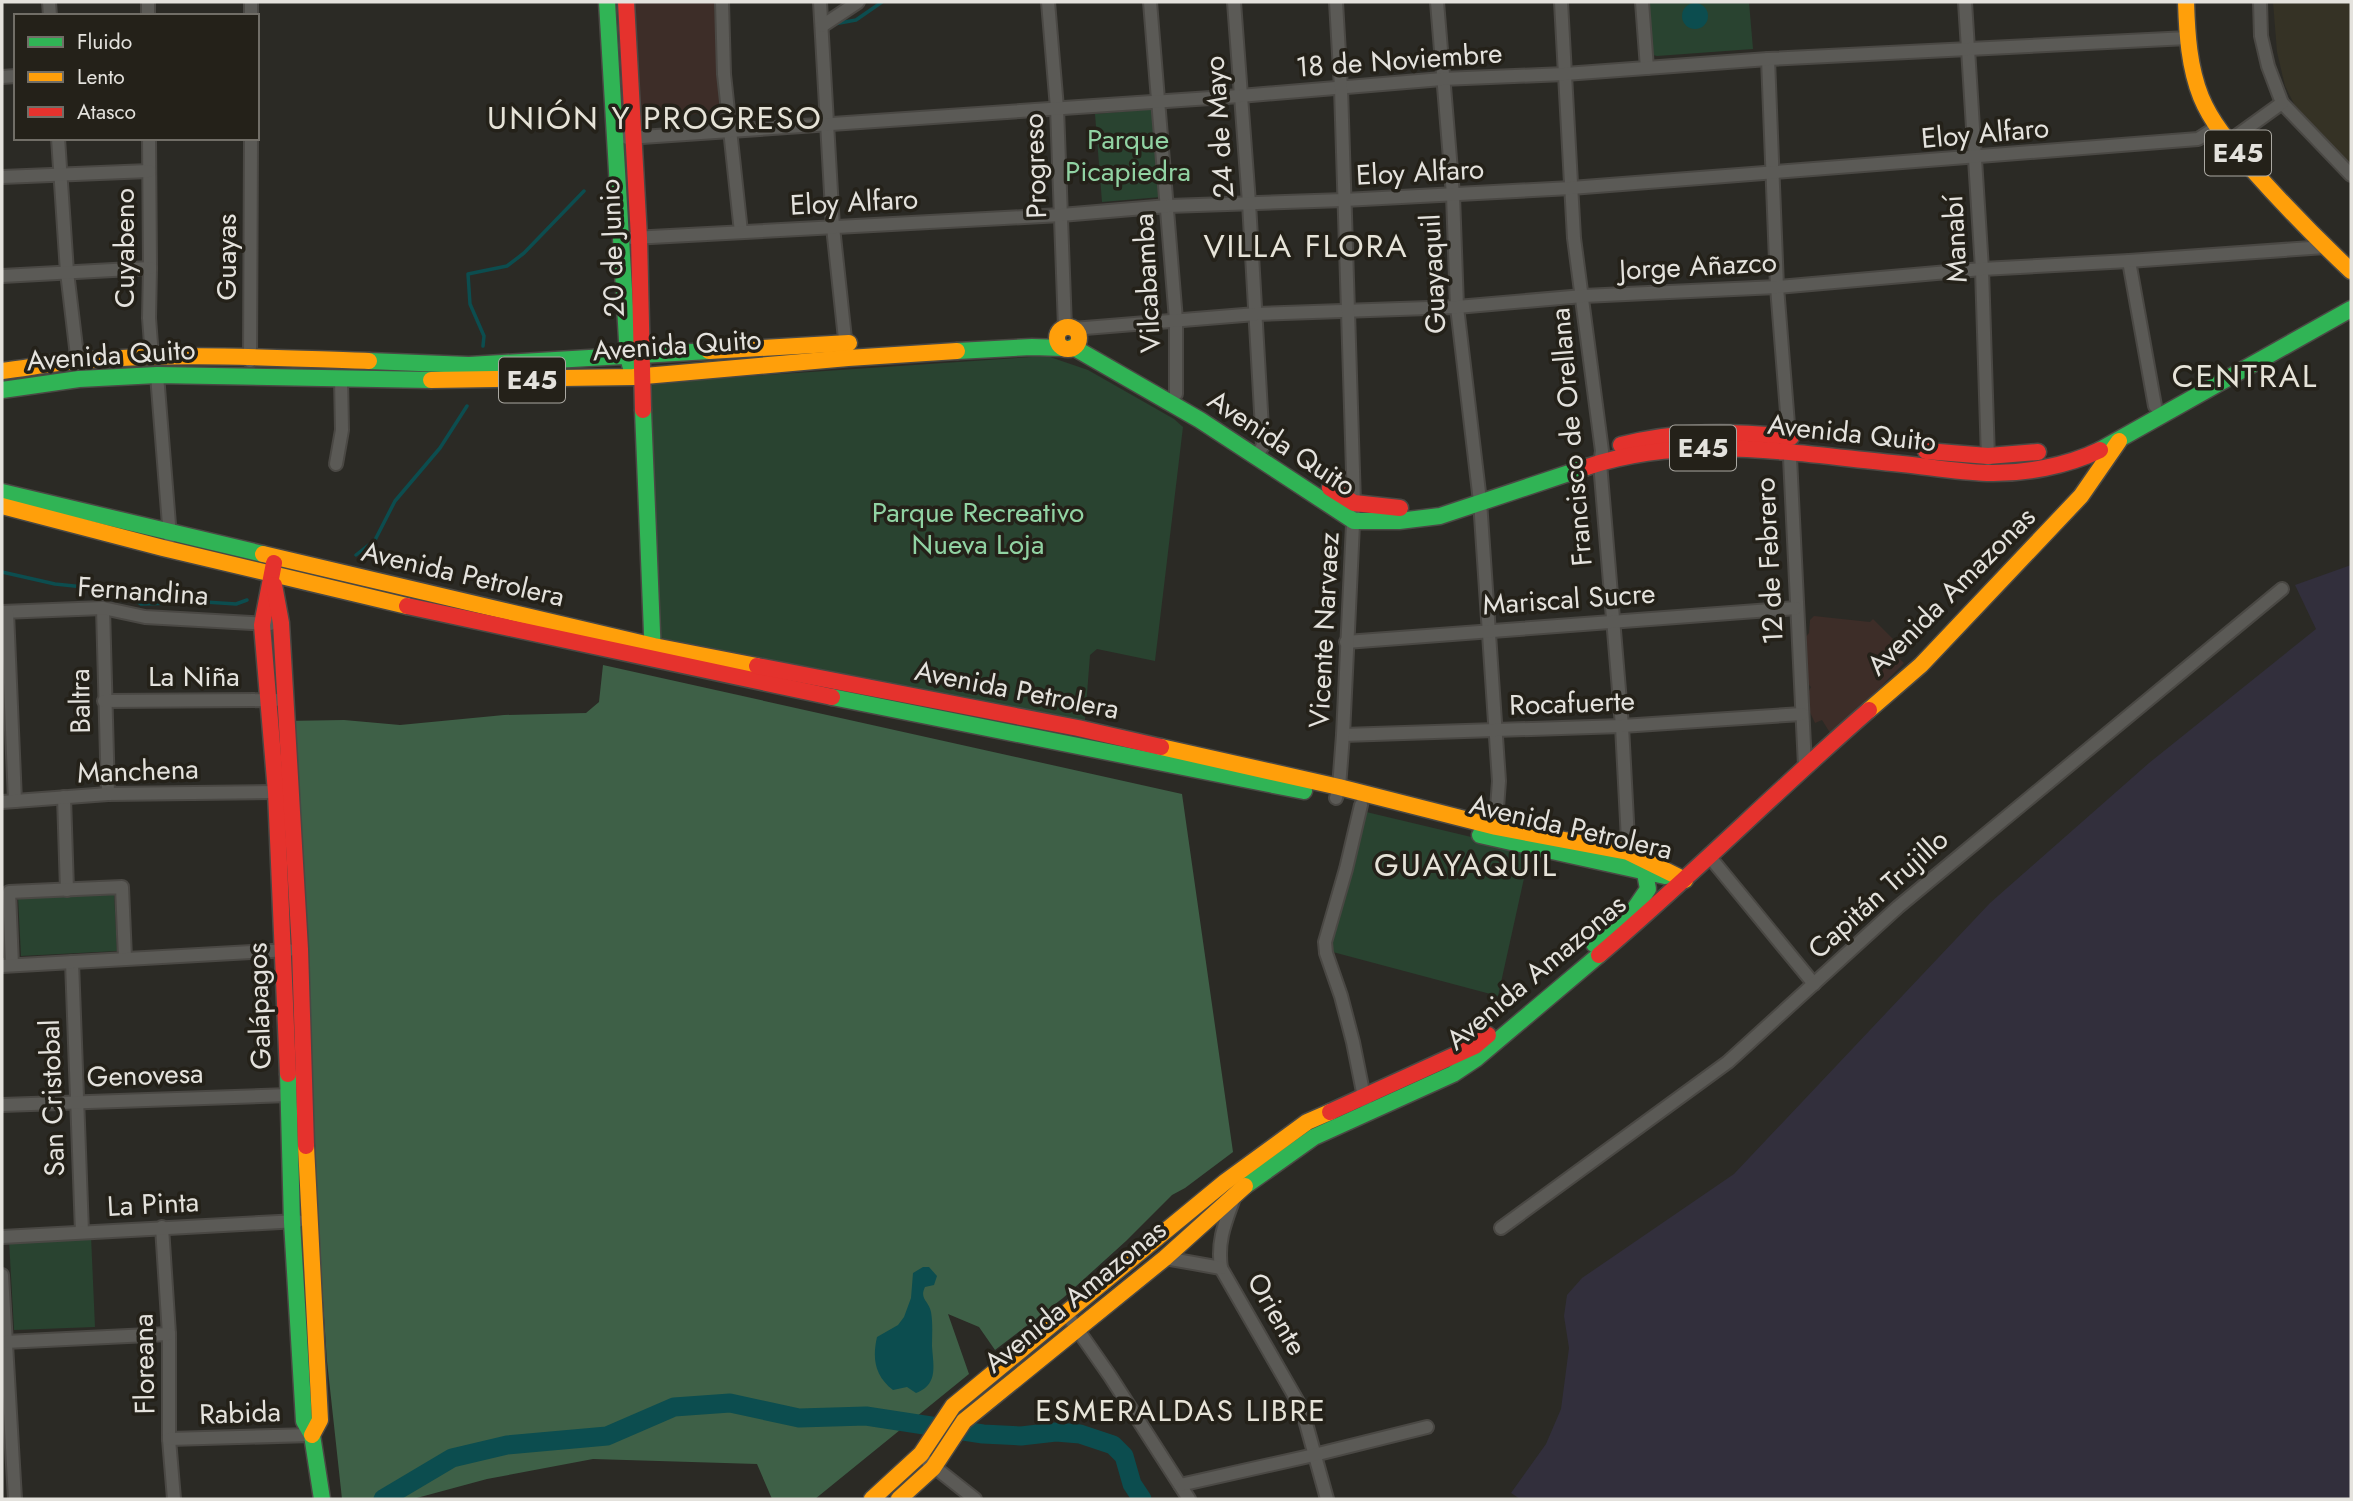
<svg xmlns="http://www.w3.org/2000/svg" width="2353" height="1501" font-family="Jost,sans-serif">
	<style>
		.commercial { fill: #3d2d28 }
		.industrial { fill: #322f3c }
		.built { fill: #353225 }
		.green { fill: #294330 }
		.forest { fill: #3e6047 }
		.water { fill: #0c4d4f }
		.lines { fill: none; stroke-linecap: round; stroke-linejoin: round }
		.stream { stroke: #0c4d4f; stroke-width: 3.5 }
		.river { stroke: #0c4d4f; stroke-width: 19 }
		.street-casing { stroke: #4a4844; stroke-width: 16 }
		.fast-casing { stroke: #4a4844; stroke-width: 19 }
		.slow-casing { stroke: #4a4844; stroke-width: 19 }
		.jam-casing { stroke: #4a4844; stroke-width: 19 }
		.street { stroke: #5b5a56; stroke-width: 12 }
		.fast { stroke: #30b455; stroke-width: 16 }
		.slow { stroke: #ff9f0a; stroke-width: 16 }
		.jam { stroke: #e5322d; stroke-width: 16 }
		.labels { text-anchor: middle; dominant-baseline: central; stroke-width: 7; stroke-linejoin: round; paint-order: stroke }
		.shield { fill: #242119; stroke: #aaa8a2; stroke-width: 2 }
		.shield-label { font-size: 26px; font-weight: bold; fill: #e4e2dd }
		.street-label { font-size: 28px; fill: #e4e2dd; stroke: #242119 }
		.park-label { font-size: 28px; fill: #91d3a3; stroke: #242119 }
		.neighbourhood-label { font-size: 30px; letter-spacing: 2px; fill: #e6e3d8; stroke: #242119 }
		.quarter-label { font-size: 32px; letter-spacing: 2px; fill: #e6e3d8; stroke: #242119 }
	</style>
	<rect width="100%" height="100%" fill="#2b2a25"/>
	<g class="commercial">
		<polygon points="629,2 714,2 721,112 636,119"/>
		<polygon points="1814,616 1870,622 1873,619 1898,644 1891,651 1904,663 1832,736 1822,720 1815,723 1804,700 1811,687 1806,682 1802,641 1809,633 1810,620"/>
	</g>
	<polygon class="industrial" points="2351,565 2351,1499 1520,1499 1511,1493 1546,1444 1561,1409 1569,1348 1564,1316 1567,1295 1582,1278 1734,1174 1990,903 2149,763 2316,629 2295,585"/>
	<polygon class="built" points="2273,2 2351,2 2351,175 2296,108 2285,86 2277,52"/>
	<g class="green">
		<polygon points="1646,2 1749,2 1753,49 1657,56 1649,54"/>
		<polygon points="1155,109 1161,197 1102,202 1095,114"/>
		<polygon points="1047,356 1088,370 1174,419 1183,427 1155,661 1097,649 1090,655 1085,720 981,702 659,638 649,383"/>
		<polygon points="1362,811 1530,851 1498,996 1329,951"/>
		<polygon points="114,892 117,951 21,956 18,897"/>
		<polygon points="91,1236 95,1327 14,1330 9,1240"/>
	</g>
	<polygon class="forest" points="603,665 1182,794 1233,1152 1185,1188 1172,1195 1126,1241 1063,1298 995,1350 979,1327 948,1314 969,1374 815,1499 772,1499 757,1464 593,1459 487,1479 413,1499 342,1499 327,1361 284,721 344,720 400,725 504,715 586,713 599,702"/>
	<g class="water">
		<circle cx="1695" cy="16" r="13"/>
		<path d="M923 1267H929L937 1276 934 1285 925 1287C919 1299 929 1301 931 1312 933 1323 932 1335 932 1346 933 1364 939 1385 916 1393L907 1387 893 1390C875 1376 872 1359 877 1337L898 1325 904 1317 911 1298 913 1273Z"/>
	</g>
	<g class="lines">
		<g class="stream">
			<polyline points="834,24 856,20 882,2"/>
			<polyline points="483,346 484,336 470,304 468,274 507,266 524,253 584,191"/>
			<polyline points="356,555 375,540 395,501 440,448 467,406"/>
			<polyline points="2,572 55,584 122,591 141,604 205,602 236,604 247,600"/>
		</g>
		<polyline class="river" points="383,1499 452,1458 507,1445 607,1436 674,1407 730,1403 799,1418 866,1416 983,1434 1021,1436 1056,1432 1080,1434 1113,1445 1124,1456 1132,1484 1142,1499"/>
		<defs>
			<g id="street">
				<polyline points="49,2 50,16"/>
				<polyline points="148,2 148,16"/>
				<polyline points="722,2 724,74 741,232"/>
				<polyline points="820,2 833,227 846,348"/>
				<polyline points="1048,2 1057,108 1065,328"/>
				<polyline points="1150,2 1176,320 1176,394"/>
				<polyline points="1234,2 1249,203 1263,446 1256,456"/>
				<polyline points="1437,2 1453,195 1457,307 1480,501 1499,781 1495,835"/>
				<polyline points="1561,2 1574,238 1602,451 1600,463 1622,726 1629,859"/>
				<polyline points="1642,2 1647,68"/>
				<polyline points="1965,2 1982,269 1988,459"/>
				<polyline points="2260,2 2261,36 2268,66 2282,103 2351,175"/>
				<polyline points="251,16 251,2"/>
				<polyline points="822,26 858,2"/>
				<polyline points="1768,59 1777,287 1789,437 1805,766"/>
				<polyline points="2,77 16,76"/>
				<polyline points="58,138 67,272 78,364"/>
				<polyline points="149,138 150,268 149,318 152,357"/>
				<polyline points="627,138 1240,96 1442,79 1565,74 1768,59 2188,38"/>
				<polyline points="2228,142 2282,103"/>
				<polyline points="2,177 149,171"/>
				<polyline points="632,238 1061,215 1168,206 1344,200 1571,188 2198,139 2217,127"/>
				<polyline points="2129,261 2155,406"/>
				<polyline points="2,276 150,268"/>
				<polyline points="1073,329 1256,314 1457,307 1583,296 1777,287 1982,269 2129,261 2325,247"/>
				<polyline points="250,361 251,138"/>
				<polyline points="157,375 170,537"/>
				<polyline points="336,464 342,430 341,378"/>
				<polyline points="103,608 108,794"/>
				<polyline points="2,612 103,608 145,617 270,624"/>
				<polyline points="7,612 15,801"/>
				<polyline points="1346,642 1796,608"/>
				<polyline points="104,701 276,700"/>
				<polyline points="1343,735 1622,726 1802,714"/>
				<polyline points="64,797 67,890"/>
				<polyline points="1336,798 1339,787 1343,735 1354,503 1341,88 1336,2"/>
				<polyline points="2,802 108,794 276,792"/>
				<polyline points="1361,805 1346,869 1325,942 1326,953 1341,996 1353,1042 1365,1102"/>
				<polyline points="1709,856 1814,984"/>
				<polyline points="72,962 82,1232"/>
				<polyline points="12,965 9,892 122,887 125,958"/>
				<polyline points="2,966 289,950"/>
				<polyline points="2,1105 289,1095"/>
				<path d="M1234 1198C1225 1223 1217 1241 1221 1268L1302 1409 1327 1499"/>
				<polyline points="162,1227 169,1334 169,1439 174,1499"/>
				<polyline points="1501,1228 1728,1062 1898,907 2282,589"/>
				<polyline points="2,1237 298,1221"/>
				<polyline points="1165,1258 1221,1268"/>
				<polyline points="2,1275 15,1499"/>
				<polyline points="1066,1313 1110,1376 1189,1499"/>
				<polyline points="5,1342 169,1334"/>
				<polyline points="169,1439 312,1435"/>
				<polyline points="928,1462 975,1499"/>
				<polyline points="1180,1485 1314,1455 1427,1427"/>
			</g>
			<g id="fast">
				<polyline points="607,2 628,357 631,368"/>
				<polyline points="1073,347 1200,420 1354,521 1399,521 1440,516 1587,467"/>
				<polyline points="957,351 1032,347 1063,348"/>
				<polyline points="369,361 469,365 709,351"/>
				<polyline points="2,390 79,379 157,375 431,380"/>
				<polyline points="643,410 653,657"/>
				<polyline points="2100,450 2351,309"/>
				<polyline points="2,492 263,554"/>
				<polyline points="832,697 1304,791"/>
				<polyline points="1480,835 1665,876"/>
				<polyline points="1594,944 1633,911 1648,889 1645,873"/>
				<polyline points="288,1074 292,1222 304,1421 312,1435 322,1499"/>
				<polyline points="1245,1186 1314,1137 1453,1074 1477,1058 1599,955"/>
			</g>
			<g id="slow">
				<path d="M2186 2C2187 34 2189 67 2201 97 2212 124 2232 146 2250 167 2282 203 2316 238 2351 271"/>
				<circle cx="1068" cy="338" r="11"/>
				<polyline points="709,351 849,343"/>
				<path d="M2 371C27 368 52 363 77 361 174 352 272 358 369 361"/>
				<polyline points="431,380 633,377 848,358 957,351"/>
				<polyline points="2,506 163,548 407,606"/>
				<polyline points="263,554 654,646 757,666"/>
				<polyline points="1869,710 1921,665 2081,496 2119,441"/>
				<polyline points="1161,747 1339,787 1496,827 1628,852 1685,880"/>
				<polyline points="306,1146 320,1420 312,1435"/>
				<polyline points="872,1499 921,1454 953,1406 1225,1182 1307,1122 1330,1112"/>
				<polyline points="899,1499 933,1468 964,1421 1165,1258 1245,1186"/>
			</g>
			<g id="jam">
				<polyline points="626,2 639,238 643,410"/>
				<path d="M1621 445C1678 430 1733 431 1791 437"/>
				<polyline points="1926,451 1988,456 2038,452"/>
				<path d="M1587 467C1689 433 1797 454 1902 464 1930 467 1959 472 1987 473 2024 474 2067 466 2100 450"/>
				<polyline points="1330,488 1354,503 1400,508"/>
				<polyline points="274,563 262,625 276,792 288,1074"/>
				<polyline points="274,585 281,623 300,949 306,1146"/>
				<polyline points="407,606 832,697"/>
				<polyline points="757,666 1078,728 1161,747"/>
				<path d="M1599 955C1692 876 1777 790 1869 710"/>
				<polyline points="1330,1112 1475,1046 1488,1035"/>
			</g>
		</defs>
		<use href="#street" class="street-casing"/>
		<use href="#fast" class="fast-casing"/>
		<use href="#slow" class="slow-casing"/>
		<use href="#jam" class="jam-casing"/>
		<use href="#street" class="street"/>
		<use href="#fast" class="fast"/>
		<use href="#slow" class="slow"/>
		<use href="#jam" class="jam"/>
	</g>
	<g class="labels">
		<g class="shield">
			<rect x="2205" y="130.5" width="66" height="45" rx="5"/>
			<rect x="499" y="357.5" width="66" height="45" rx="5"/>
			<rect x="1670" y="425.5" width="66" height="45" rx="5"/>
		</g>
		<g class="shield-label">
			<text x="2238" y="153">E45</text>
			<text x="532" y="380">E45</text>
			<text x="1703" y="448">E45</text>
		</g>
		<g class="street-label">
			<text transform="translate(1399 60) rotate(-4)">18 de Noviembre</text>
			<text transform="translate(1219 127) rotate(-94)">24 de Mayo</text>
			<text transform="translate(1985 133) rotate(-5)">Eloy Alfaro</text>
			<text transform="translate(1035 166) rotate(-92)">Progreso</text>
			<text transform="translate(1420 172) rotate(-3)">Eloy Alfaro</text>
			<text transform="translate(854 202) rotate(-3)">Eloy Alfaro</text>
			<text transform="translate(1955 239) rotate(-93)">Manabí</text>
			<text transform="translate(124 248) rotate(-90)">Cuyabeno</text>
			<text transform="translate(612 248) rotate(-92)">20 de Junio</text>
			<text transform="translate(226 257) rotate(-90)">Guayas</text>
			<text transform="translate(1698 266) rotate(-3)">Jorge Añazco</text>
			<text transform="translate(1433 274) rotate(-93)">Guayaquil</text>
			<text transform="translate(1147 283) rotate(-93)">Vilcabamba</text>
			<text transform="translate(677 345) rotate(-4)">Avenida Quito</text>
			<text transform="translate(111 355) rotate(-4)">Avenida Quito</text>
			<text transform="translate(1852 433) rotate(6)">Avenida Quito</text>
			<text transform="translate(1571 437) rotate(-95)">Francisco de Orellana</text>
			<text transform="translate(1282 443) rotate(33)">Avenida Quito</text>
			<text transform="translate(1769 561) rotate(-93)">12 de Febrero</text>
			<text transform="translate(463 574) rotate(13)">Avenida Petrolera</text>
			<text transform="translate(143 591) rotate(4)">Fernandina</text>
			<text transform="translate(1951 591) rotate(-45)">Avenida Amazonas</text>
			<text transform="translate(1569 599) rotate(-4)">Mariscal Sucre</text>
			<text transform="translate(1324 630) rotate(-87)">Vicente Narvaez</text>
			<text x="194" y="676">La Niña</text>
			<text transform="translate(1017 690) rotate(11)">Avenida Petrolera</text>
			<text transform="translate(80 701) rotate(-91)">Baltra</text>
			<text transform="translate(1572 703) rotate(-2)">Rocafuerte</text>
			<text transform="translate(138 771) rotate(-2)">Manchena</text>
			<text transform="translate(1571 827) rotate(13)">Avenida Petrolera</text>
			<text transform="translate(1878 894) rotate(-42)">Capitán Trujillo</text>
			<text transform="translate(1536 972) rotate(-40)">Avenida Amazonas</text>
			<text transform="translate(259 1006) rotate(-92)">Galápagos</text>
			<text transform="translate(145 1075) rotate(-2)">Genovesa</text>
			<text transform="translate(52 1098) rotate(-92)">San Cristobal</text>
			<text transform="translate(153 1204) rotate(-3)">La Pinta</text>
			<text transform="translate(1075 1296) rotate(-39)">Avenida Amazonas</text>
			<text transform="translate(1277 1314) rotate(60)">Oriente</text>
			<text transform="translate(144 1364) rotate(-91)">Floreana</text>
			<text transform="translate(240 1413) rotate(-2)">Rabida</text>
		</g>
		<g class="park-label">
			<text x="1128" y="139">Parque<tspan x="1128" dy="32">Picapiedra</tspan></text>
			<text x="978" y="512">Parque Recreativo<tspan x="978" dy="32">Nueva Loja</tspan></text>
		</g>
		<g class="neighbourhood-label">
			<text x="1181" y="1410">ESMERALDAS LIBRE</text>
		</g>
		<g class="quarter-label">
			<text x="655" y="118">UNIÓN Y PROGRESO</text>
			<text x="1306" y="246">VILLA FLORA</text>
			<text x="2245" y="376">CENTRAL</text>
			<text x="1466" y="865">GUAYAQUIL</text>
		</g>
	</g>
	<rect width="2353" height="1501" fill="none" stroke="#e4e2dd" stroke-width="7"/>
	<rect x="14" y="14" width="245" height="126" fill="#242119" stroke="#716e67" stroke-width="2"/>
	<rect x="28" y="37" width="35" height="10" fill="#30b455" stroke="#716e67" stroke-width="2"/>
	<text x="77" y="49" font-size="21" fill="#e4e2dd">Fluido</text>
	<rect x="28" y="72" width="35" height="10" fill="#ff9f0a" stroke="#716e67" stroke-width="2"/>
	<text x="77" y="84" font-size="21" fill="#e4e2dd">Lento</text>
	<rect x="28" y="107" width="35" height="10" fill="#e5322d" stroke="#716e67" stroke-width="2"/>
	<text x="77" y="119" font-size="21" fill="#e4e2dd">Atasco</text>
</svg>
